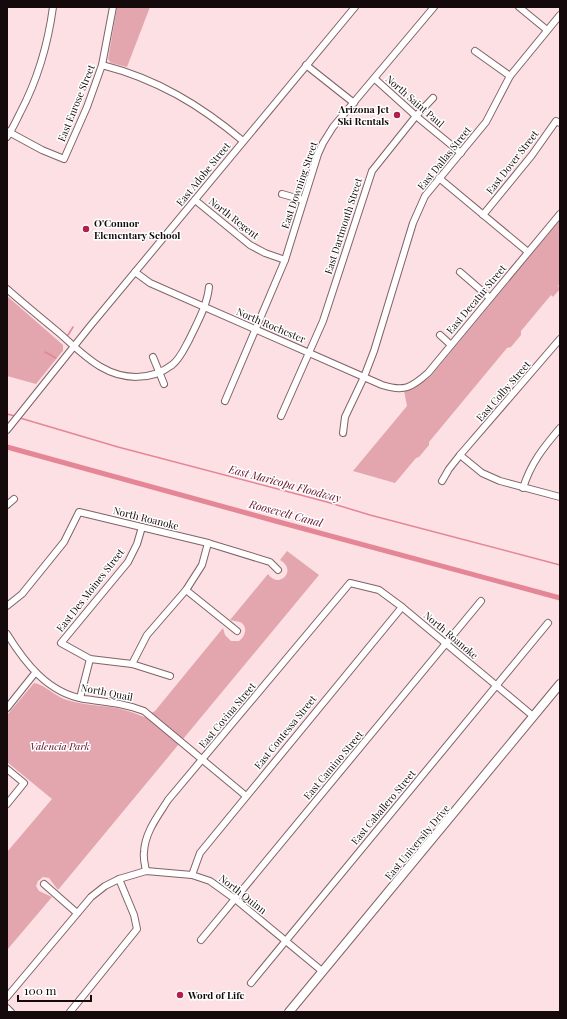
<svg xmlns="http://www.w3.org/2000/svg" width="567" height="1019" font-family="'Playfair Display',serif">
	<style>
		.green { fill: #e3a6ae }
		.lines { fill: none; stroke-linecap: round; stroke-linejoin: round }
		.stream { stroke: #e48696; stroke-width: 1.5 }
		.canal { stroke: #e48696; stroke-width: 5 }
		.minor-casing { stroke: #816367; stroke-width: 8 }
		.major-casing { stroke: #816367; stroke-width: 10 }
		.minor { stroke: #fff; stroke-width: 6 }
		.major { stroke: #fff; stroke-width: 8 }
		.poi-dot { fill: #b1204d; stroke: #fff; stroke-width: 1.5 }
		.labels { text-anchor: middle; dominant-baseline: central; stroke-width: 3; stroke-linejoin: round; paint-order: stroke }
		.street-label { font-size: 10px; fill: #140a0b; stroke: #fff }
		.poi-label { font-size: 10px; font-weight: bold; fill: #140a0b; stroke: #fff; text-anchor: start }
		.park-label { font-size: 10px; font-style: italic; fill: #5e0824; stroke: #fff }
		.water-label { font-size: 11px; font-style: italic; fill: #640f28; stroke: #fff }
	</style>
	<rect width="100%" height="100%" fill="#fce0e3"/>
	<g class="green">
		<polygon points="117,7 150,7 127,67 111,63 108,59"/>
		<polygon points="560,220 560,284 558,286 560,289 553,297 551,295 521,331 521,335 511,347 507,348 429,442 429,445 419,457 416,458 395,483 353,471 407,406 404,391 414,388 430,377"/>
		<polygon points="7,296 63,345 63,351 61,353 36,384 7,376"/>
		<path d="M287 551 319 575 58 890 49 878 43 877 38 881 36 886 39 891 52 897 7 950V852L52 799 7 762V715L34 683C45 685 54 695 64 699 81 705 99 705 117 708 126 710 135 713 144 717L155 711 223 628 225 635 231 641H239C246 636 248 626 240 622 237 621 233 621 230 620L268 574C279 590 298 570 280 560Z"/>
	</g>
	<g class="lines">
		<g class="stream">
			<polyline points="68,335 73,327"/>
			<polyline points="45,352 56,358"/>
			<polyline points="7,414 15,416"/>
			<polyline points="20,418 118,447 327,502 370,515 560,565"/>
		</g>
		<polyline class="canal" points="7,447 279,522 560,598"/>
		<defs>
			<g id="minor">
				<polyline points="519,7 547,30"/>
				<polyline points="475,51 510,76"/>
				<path d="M102 65C157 79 200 105 243 141"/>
				<polyline points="306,65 354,103"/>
				<polyline points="375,79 416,116 461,153"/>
				<polyline points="7,131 42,150 64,159 87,107 102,65 113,7"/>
				<path d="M7 137C12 130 16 121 20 113 38 79 48 44 53 7"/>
				<polyline points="439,178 528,252"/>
				<polyline points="282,194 303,200"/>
				<polyline points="195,200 250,245 265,253 285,260"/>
				<polyline points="483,215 532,155 556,121 560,123"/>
				<path d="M135 272 150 283 382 385C404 392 411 388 428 373L560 214"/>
				<polyline points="460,272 490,298"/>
				<path d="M7 289C24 304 41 318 58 332 72 344 85 358 101 367 123 380 151 381 172 365 180 359 184 349 189 340 197 323 207 306 209 287"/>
				<polyline points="440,335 451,345"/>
				<polyline points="153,357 164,384"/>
				<polyline points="225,401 285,260 318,154 323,143 333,127 434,7"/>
				<polyline points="281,416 323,321 372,171 416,116 433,98"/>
				<polyline points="7,430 91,325 355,7"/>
				<polyline points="343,433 345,417 364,377 374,351 413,223 425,196 486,122 510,76 560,15"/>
				<polyline points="460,455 482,473 500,481 560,497"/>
				<polyline points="442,481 449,469 460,455 560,339"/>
				<path d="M523 488C531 463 543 448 560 428"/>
				<polyline points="7,505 14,499"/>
				<polyline points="142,527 137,544 128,562 61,643 90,659 132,664 170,676"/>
				<polyline points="186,590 237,631"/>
				<polyline points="7,606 22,594 64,542 79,512 208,543 270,562 278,570"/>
				<path d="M7 634C25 663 48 693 84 699 106 702 123 703 144 711L246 796"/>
				<polyline points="132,664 147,635 186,590 202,565 208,543"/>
				<polyline points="80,698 90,659"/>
				<polyline points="7,708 35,673"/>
				<polyline points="7,769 24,783 7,804"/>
				<path d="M146 871C145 865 143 858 144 852 145 832 158 816 168 800L350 583 379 590 402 607 533 716"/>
				<polyline points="192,875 200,853 402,607"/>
				<polyline points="44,884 77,913"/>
				<polyline points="201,940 481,601"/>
				<polyline points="251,983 548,623"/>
				<polyline points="7,997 91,897 105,886 119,879"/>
				<polyline points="7,1008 11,1012"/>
				<polyline points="70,1012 137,929 134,915 119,879 146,871 192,875 210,881 235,899 322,971"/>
			</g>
			<polyline id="major" points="289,1012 560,684"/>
		</defs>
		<use href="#minor" class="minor-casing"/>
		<use href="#major" class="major-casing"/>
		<use href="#minor" class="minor"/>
		<use href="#major" class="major"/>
	</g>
	<g class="poi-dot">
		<circle cx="397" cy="115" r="4"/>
		<circle cx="86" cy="229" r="4"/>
		<circle cx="180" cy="995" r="4"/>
	</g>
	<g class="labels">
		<g class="street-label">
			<text transform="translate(415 101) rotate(41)">North Saint Paul</text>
			<text transform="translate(76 103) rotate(-68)">East Enrose Street</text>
			<text transform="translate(444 158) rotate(-51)">East Dallas Street</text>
			<text transform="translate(512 162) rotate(-52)">East Dover Street</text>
			<text transform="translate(203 174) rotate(-51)">East Adobe Street</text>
			<text transform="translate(299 185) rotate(-71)">East Downing Street</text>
			<text transform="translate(234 218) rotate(38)">North Regent</text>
			<text transform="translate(343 226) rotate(-72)">East Dartmouth Street</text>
			<text transform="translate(476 299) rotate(-50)">East Decatur Street</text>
			<text transform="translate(271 325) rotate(23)">North Rochester</text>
			<text transform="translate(503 391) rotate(-49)">East Colby Street</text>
			<text transform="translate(146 518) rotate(14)">North Roanoke</text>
			<text transform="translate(90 590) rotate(-52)">East Des Moines Street</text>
			<text transform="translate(451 635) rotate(40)">North Roanoke</text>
			<text transform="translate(107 692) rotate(11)">North Quail</text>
			<text transform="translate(227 715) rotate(-50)">East Covina Street</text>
			<text transform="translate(285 732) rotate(-51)">East Contessa Street</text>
			<text transform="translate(333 765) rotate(-50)">East Camino Street</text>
			<text transform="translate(383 807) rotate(-50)">East Caballero Street</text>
			<text transform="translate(417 842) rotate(-50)">East University Drive</text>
			<text transform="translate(243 894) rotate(38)">North Quinn</text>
		</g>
		<g class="poi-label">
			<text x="389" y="109" text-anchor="end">Arizona Jet<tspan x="389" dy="12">Ski Rentals</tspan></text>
			<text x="94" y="223">O'Connor<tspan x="94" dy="12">Elementary School</tspan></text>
			<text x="188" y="995">Word of Life</text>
		</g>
		<g class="park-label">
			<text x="60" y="746">Valencia Park</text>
		</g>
		<g class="water-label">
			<text transform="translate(285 483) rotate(15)">East Maricopa Floodway</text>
			<text transform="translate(286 513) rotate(15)">Roosevelt Canal</text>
		</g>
	</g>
	<rect width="567" height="1019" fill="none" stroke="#140a0b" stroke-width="16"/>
	<path d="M18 995v6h73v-6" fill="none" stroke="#140a0b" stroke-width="2"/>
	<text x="24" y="995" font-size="12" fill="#140a0b" stroke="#ffffff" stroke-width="3" paint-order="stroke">100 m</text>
</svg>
